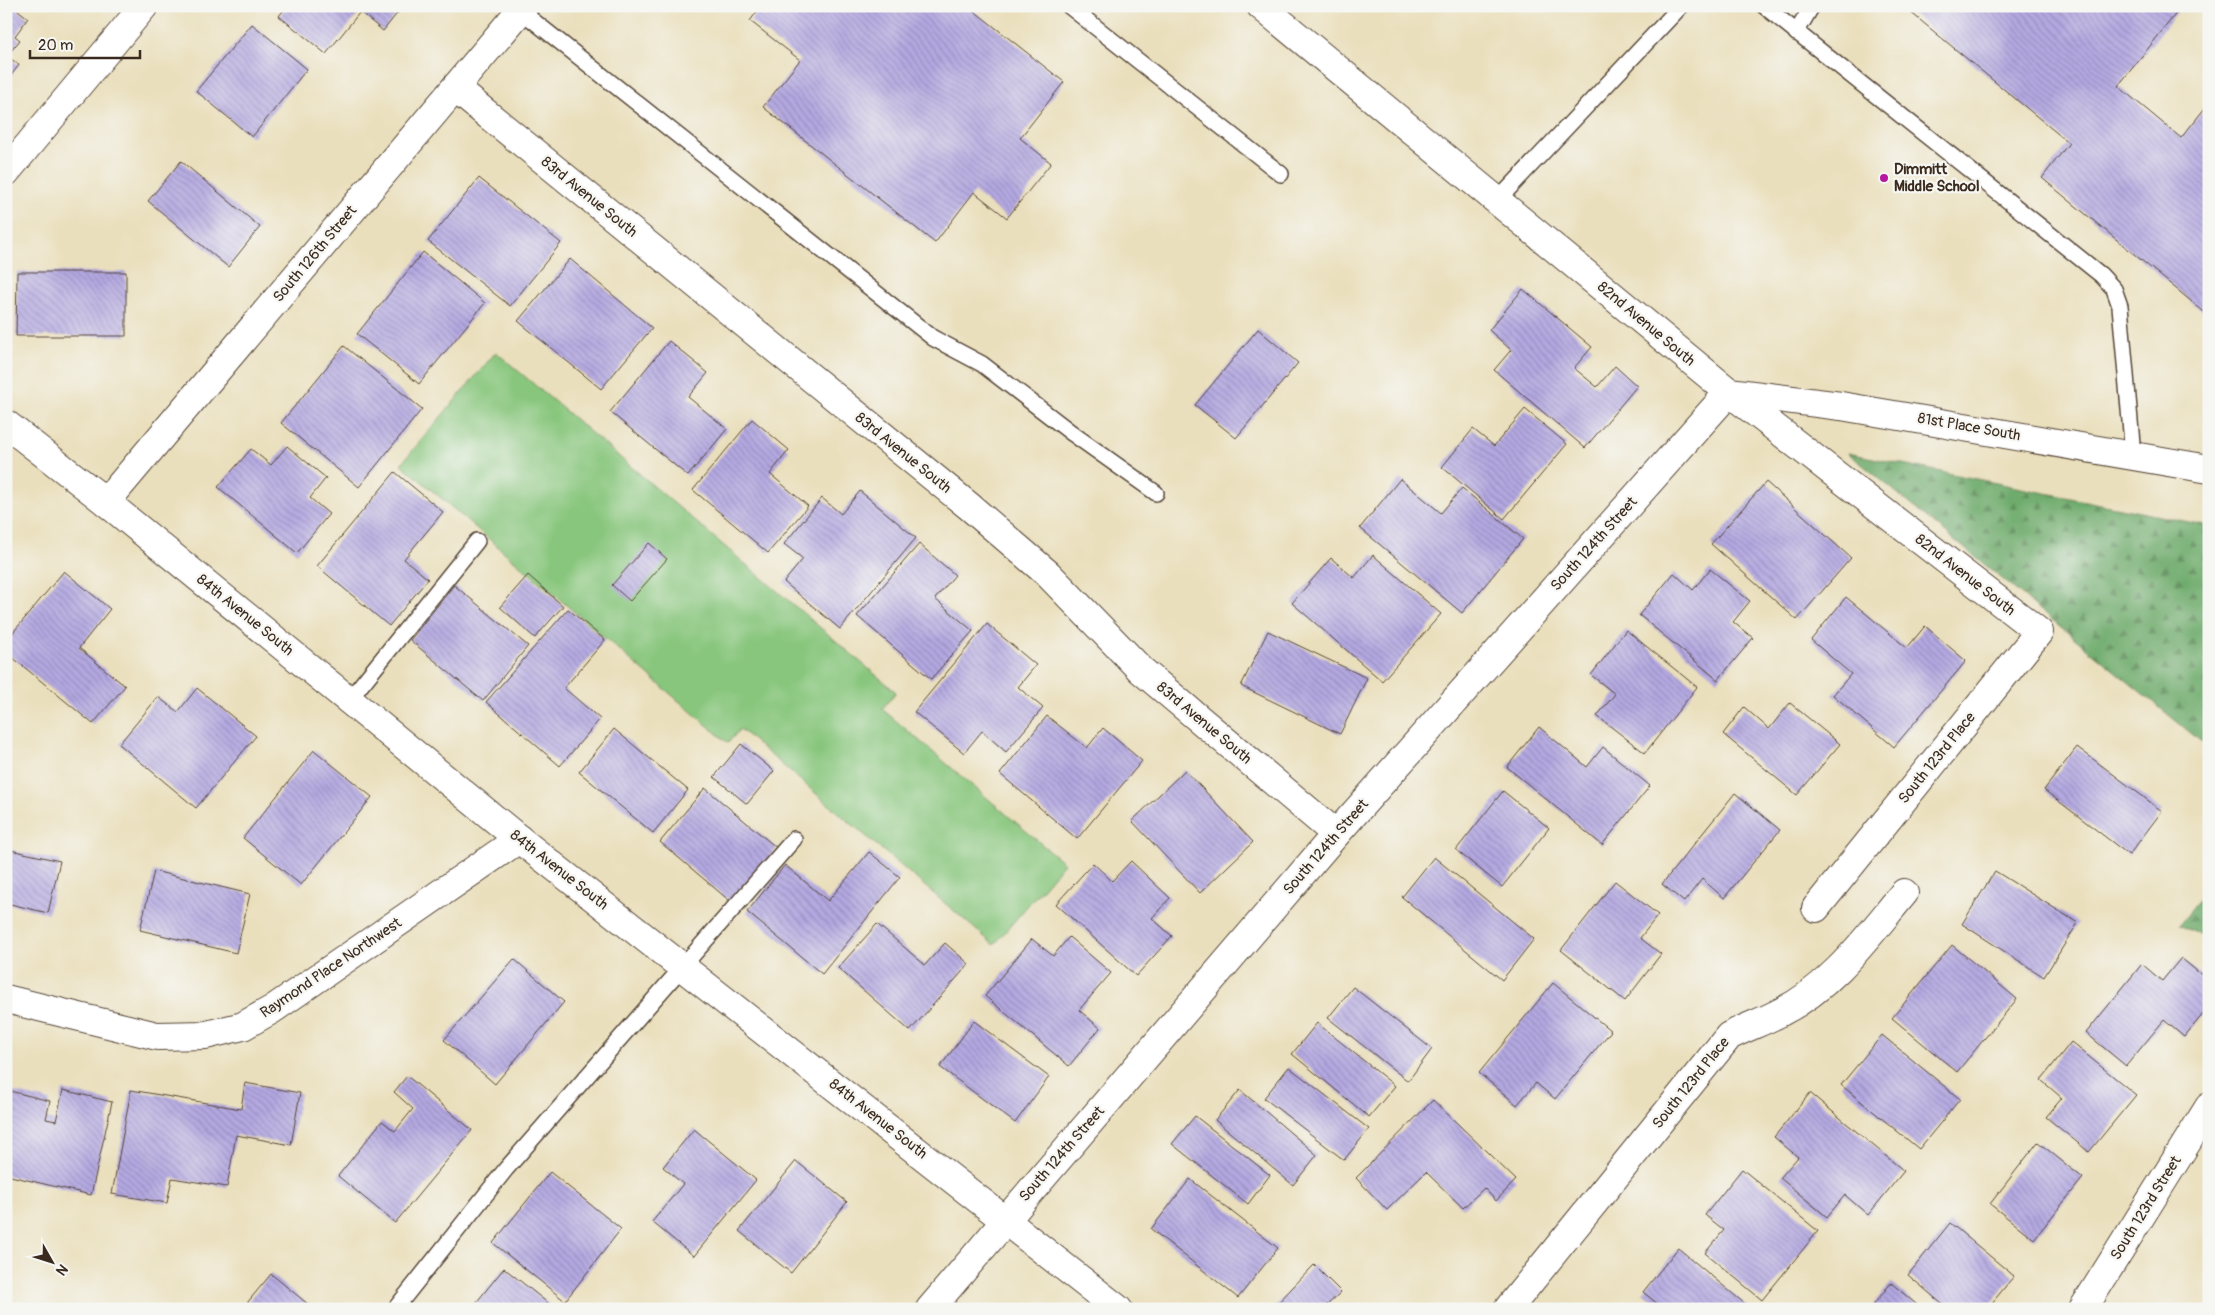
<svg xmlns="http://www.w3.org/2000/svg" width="2215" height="1315" font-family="Pangolin,sans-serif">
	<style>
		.green { fill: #88c67d; stroke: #62784e }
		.forest { fill: url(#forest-firs); stroke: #546a45 }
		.building { fill: url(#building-back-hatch) }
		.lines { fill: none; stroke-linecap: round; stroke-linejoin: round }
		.service-casing { stroke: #554536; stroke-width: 18 }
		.minor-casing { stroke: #554536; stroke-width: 30 }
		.tertiary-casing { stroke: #554536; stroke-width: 30 }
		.service { stroke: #fff; stroke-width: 15 }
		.minor { stroke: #fff; stroke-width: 28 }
		.tertiary { stroke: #fff; stroke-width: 28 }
		.poi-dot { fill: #b5179e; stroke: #f6f6f2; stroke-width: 2 }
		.labels { text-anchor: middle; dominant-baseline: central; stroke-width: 4.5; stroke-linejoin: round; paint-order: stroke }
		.poi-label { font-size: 15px; font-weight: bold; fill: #3b2a1e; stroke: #f6f6f2; text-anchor: start }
		.street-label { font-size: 15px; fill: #3b2a1e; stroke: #f6f6f2 }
	</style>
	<defs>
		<pattern id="forest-firs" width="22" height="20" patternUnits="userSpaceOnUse" patternTransform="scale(1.25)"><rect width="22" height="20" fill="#6eab6c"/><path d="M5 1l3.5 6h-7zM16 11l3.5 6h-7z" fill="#5c8b58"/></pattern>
		<pattern id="building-back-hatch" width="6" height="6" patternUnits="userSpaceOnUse" patternTransform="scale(1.25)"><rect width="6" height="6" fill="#b4a9e2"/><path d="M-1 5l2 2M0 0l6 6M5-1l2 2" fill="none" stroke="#948ab7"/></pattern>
	</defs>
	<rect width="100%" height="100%" fill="#f6f6f2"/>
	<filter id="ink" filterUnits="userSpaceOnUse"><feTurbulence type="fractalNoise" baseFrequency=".02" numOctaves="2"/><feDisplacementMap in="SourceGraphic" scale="10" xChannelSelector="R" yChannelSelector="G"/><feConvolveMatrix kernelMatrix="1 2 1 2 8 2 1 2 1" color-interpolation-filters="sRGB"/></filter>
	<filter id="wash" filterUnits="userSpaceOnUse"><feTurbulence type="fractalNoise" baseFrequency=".0096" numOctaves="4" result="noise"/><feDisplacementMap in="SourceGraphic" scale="20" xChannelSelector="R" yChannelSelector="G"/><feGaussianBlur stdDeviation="1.12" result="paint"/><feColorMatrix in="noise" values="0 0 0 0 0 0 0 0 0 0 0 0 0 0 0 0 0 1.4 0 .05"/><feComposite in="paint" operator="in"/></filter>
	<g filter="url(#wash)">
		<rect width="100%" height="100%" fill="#eadfbc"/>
		<polygon class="green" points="496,352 896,692 882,709 1064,863 994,945 740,729 728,743 401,464"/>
		<g class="forest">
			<polygon points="1848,453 2209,526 2209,748"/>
			<polygon points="2209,888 2209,939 2179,925"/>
		</g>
		<g id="blocks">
			<g class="building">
				<polygon points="6,6 13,6 28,18 15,36 20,40 7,56 19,65 6,82"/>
				<polygon points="287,6 403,6 383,31 360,12 326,54 279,16"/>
				<polygon points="761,6 968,6 1064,82 1020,138 1051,163 1007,218 974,192 935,243 763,107 800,60 750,21"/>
				<polygon points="1903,6 2182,6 2118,86 2181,138 2209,103 2209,316 2042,178 2069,143"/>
				<polygon points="252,24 307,69 252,137 196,91"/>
				<polygon points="181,161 260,227 228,267 148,201"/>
				<polygon points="479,178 561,243 510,306 428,241"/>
				<polygon points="423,252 485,303 419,384 357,334"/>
				<polygon points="570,259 652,328 601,389 518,321"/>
				<polygon points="17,272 126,272 126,336 16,336"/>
				<polygon points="1523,289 1592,347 1574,368 1597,387 1615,366 1637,386 1585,448 1494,370 1511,350 1489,330"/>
				<polygon points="1258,329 1298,363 1236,438 1195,405"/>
				<polygon points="669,341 708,373 688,397 727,429 688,476 610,412"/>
				<polygon points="344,346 422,409 359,487 281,423"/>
				<polygon points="1525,409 1567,444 1504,519 1442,467 1473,429 1494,446"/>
				<polygon points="752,419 789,450 770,474 808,506 768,553 693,490"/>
				<polygon points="287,446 326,478 310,498 329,514 297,553 218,487 251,449 271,465"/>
				<polygon points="395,472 443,512 404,559 428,579 389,626 317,566"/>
				<polygon points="1400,479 1441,513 1462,488 1523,539 1462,613 1360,528"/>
				<polygon points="1766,482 1851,558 1797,620 1711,544"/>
				<polygon points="860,491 916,538 840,629 784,582 803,559 784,544 822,498 841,514"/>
				<polygon points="649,543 667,559 630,601 612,585"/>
				<polygon points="919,544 955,575 935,599 973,631 931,679 857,616"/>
				<polygon points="1373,555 1441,614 1382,681 1292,603 1331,558 1354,578"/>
				<polygon points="1710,569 1750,601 1733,622 1753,638 1718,680 1639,615 1674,573 1693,590"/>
				<polygon points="64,571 110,609 79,648 125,686 93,724 6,652 6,641"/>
				<polygon points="528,575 563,606 535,638 500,607"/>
				<polygon points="454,585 528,646 483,701 410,640"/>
				<polygon points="1846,597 1907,648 1925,626 1966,661 1894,747 1833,695 1851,674 1811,640"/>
				<polygon points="568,609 605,640 564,688 600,719 560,766 486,702"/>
				<polygon points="987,624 1036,665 1018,687 1043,708 1006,752 982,731 964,753 914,712"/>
				<polygon points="1626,630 1697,687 1645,753 1597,716 1615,694 1591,675"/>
				<polygon points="1268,631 1367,678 1340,734 1241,686"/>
				<polygon points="197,688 256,736 196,808 119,744 158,697 178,712"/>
				<polygon points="1790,703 1840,744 1797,795 1723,734 1744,707 1769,729"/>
				<polygon points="1047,716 1087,748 1103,728 1142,761 1077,839 1000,774"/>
				<polygon points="1539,727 1587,767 1603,747 1650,786 1602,845 1507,767"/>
				<polygon points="614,729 688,790 653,833 579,772"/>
				<polygon points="741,744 774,771 747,804 714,777"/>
				<polygon points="2077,747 2162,811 2129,855 2044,790"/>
				<polygon points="314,750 372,797 301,885 243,838"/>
				<polygon points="1185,770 1253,842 1200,893 1132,821"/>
				<polygon points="705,788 777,848 731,902 660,842"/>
				<polygon points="1503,791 1549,828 1502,887 1456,850"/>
				<polygon points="1735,793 1780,830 1724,898 1702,879 1684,902 1662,884"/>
				<polygon points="6,849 60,861 48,913 6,903"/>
				<polygon points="869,852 900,877 822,974 747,912 785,865 828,901"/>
				<polygon points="1434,857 1534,939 1502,980 1402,897"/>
				<polygon points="1131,861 1170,898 1152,918 1172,936 1136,976 1056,904 1093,863 1112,881"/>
				<polygon points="154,871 250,894 236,953 140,930"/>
				<polygon points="1995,871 2078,923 2044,977 1962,924"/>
				<polygon points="1615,881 1658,915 1640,938 1661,954 1625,1001 1561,950"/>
				<polygon points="877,924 925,965 945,943 969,964 910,1031 838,968"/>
				<polygon points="1069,937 1111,973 1079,1010 1100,1028 1069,1066 985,996 1032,939 1053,956"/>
				<polygon points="1952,945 2017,999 1957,1072 1892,1018"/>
				<polygon points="2181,958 2209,981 2209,1007 2184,1037 2164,1020 2126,1066 2086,1033 2142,964 2162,981"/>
				<polygon points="514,959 564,1002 495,1084 444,1040"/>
				<polygon points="1553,983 1611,1031 1555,1099 1536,1083 1517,1105 1479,1073"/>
				<polygon points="1353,987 1432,1049 1408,1081 1328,1018"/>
				<polygon points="974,1021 1049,1077 1015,1123 940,1067"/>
				<polygon points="1317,1023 1395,1086 1369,1117 1292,1054"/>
				<polygon points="1882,1035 1960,1099 1919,1149 1841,1085"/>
				<polygon points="2071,1042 2136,1095 2089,1152 2046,1117 2062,1098 2041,1080"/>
				<polygon points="1289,1067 1369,1129 1344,1160 1264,1098"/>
				<polygon points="407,1076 472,1130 395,1223 338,1176 382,1121 395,1131 413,1109 394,1092"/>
				<polygon points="245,1083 300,1093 291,1145 236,1135 227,1187 172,1178 167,1203 112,1194 131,1090 241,1109"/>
				<polygon points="6,1090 50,1101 46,1119 56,1121 63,1090 112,1102 91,1195 6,1175"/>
				<polygon points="1240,1090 1317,1155 1293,1185 1215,1120"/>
				<polygon points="1810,1093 1904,1171 1868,1215 1845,1195 1827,1217 1780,1178 1798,1157 1774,1137"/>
				<polygon points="1433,1100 1516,1180 1496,1201 1484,1188 1463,1208 1426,1172 1387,1210 1356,1178"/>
				<polygon points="1195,1116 1270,1175 1248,1204 1172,1144"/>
				<polygon points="694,1129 756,1180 694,1256 652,1222 683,1184 663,1167"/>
				<polygon points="2038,1142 2083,1178 2034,1239 1990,1204"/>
				<polygon points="796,1161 847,1202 791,1273 739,1231"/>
				<polygon points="1742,1169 1818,1231 1762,1300 1705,1253 1724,1230 1705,1215"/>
				<polygon points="550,1172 621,1229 565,1301 493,1243"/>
				<polygon points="1190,1179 1278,1248 1238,1298 1151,1229"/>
				<polygon points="1950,1223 2014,1276 1987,1309 1948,1309 1908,1275"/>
				<polygon points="1678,1248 1751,1309 1664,1309 1643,1292"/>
				<polygon points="1314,1265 1341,1292 1326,1306 1329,1309 1272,1309"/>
				<polygon points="504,1268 549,1304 545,1309 471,1309"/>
				<polygon points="271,1274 314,1309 242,1309"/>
				<polygon points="1891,1283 1922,1309 1870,1309"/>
			</g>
		</g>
	</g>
	<g filter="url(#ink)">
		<use href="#blocks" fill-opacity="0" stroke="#554536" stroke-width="1"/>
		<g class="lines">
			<defs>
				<g id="service">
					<polyline points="1069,6 1281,174"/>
					<polyline points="1764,6 2101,275 2114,289 2120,306 2133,455"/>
					<polyline points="521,11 933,338 982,364 1073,434 1156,493"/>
					<polyline points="1796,33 1812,6"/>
					<polyline points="1497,201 1681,6"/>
					<polyline points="349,700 477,541"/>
					<polyline points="395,1309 506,1169 794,839"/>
				</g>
				<g id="minor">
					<polyline points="1261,6 1729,392 2039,632 1816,908"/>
					<polyline points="455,88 970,507 1048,574 1141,670 1336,834"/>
					<polyline points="6,172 144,6"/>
					<polyline points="1729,392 1841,406 2209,469"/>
					<polyline points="106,502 524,6"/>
					<polyline points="6,999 157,1036 206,1035 243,1026 273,1009 519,839"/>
					<polyline points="930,1309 1336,834 1729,392"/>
					<path d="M1508 1309 1729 1036C1746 1027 1765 1021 1781 1012 1833 986 1868 936 1904 893"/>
					<polyline points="2083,1309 2209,1107"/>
				</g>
				<polyline id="tertiary" points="6,424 106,502 519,839 1118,1309"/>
			</defs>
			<use href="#service" class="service-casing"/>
			<use href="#minor" class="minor-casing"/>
			<use href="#tertiary" class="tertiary-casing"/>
			<use href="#service" class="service"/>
			<use href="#minor" class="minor"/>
			<use href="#tertiary" class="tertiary"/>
		</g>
	</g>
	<circle class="poi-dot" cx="1884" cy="178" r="5"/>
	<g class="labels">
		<g class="poi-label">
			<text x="1894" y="169">Dimmitt<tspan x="1894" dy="17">Middle School</tspan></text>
		</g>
		<g class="street-label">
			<text transform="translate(589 197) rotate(39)">83rd Avenue South</text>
			<text transform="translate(315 254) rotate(-50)">South 126th Street</text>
			<text transform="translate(1646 324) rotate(40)">82nd Avenue South</text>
			<text transform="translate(1969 427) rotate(10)">81st Place South</text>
			<text transform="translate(903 453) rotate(39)">83rd Avenue South</text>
			<text transform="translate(1594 544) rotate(-48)">South 124th Street</text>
			<text transform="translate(1965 575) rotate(38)">82nd Avenue South</text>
			<text transform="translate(245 615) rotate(39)">84th Avenue South</text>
			<text transform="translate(1204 723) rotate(40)">83rd Avenue South</text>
			<text transform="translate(1937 758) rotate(-51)">South 123rd Place</text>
			<text transform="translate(1326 847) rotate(-49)">South 124th Street</text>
			<text transform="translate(559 870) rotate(38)">84th Avenue South</text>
			<text transform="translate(331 968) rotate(-34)">Raymond Place Northwest</text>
			<text transform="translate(1691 1083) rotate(-51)">South 123rd Place</text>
			<text transform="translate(878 1119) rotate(38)">84th Avenue South</text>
			<text transform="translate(1062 1154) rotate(-49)">South 124th Street</text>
			<text transform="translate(2146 1208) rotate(-58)">South 123rd Street</text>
		</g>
	</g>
	<rect width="2215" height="1315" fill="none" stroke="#f6f6f2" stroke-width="25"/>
	<g transform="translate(52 1262) rotate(129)" stroke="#f6f6f2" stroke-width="4" paint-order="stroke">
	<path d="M0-4L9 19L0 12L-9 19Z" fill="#3b2a1e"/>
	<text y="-8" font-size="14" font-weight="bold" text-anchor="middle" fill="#3b2a1e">N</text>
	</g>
	<path d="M30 50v8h110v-8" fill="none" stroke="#3b2a1e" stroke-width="2.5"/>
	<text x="38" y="50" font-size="15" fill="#3b2a1e" stroke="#f6f6f2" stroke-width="4" paint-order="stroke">20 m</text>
</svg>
